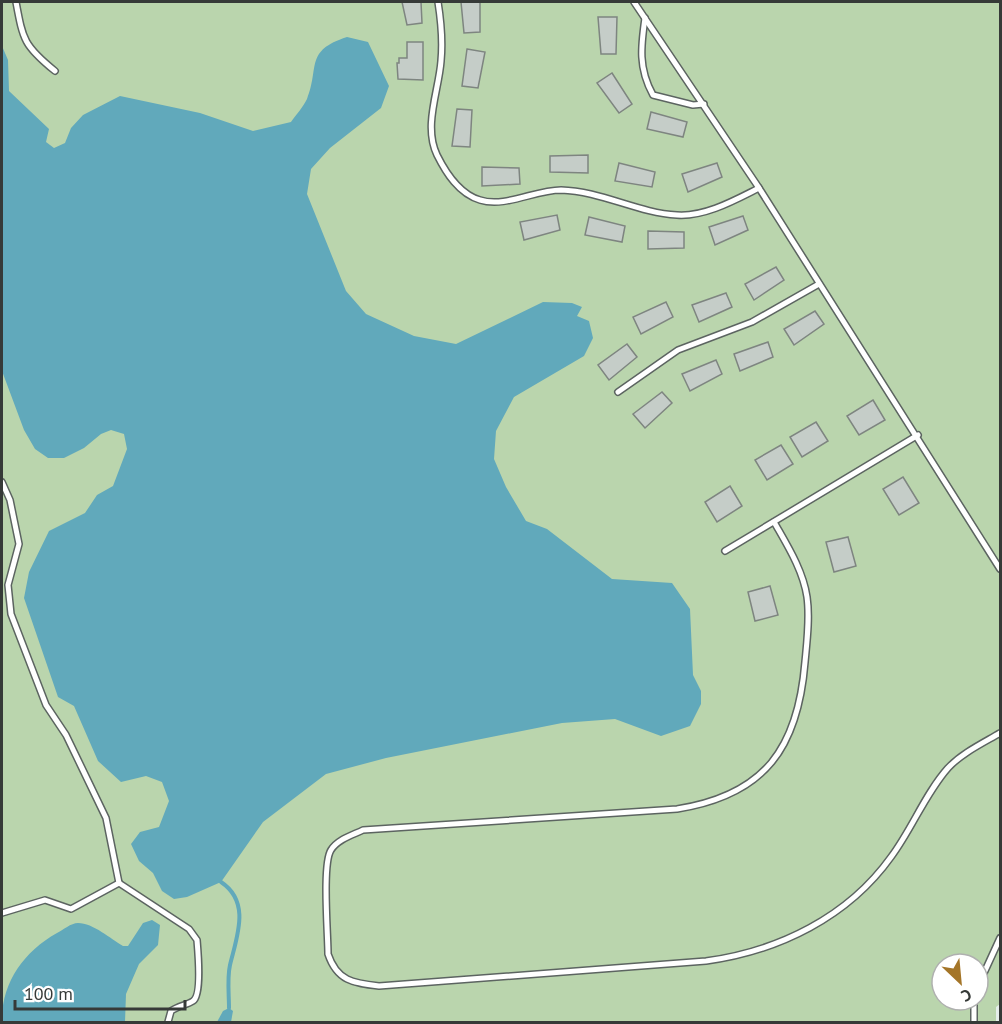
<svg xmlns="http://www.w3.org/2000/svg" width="1002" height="1024" font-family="'PT Sans',sans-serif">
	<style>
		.green { fill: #bad5ad; fill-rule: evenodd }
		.water { fill: #61a9bb }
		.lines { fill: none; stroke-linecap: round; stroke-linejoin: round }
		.stream { stroke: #61a9bb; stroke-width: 4 }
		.building { fill: #c5cdc8; stroke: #7e8580; stroke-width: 1.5 }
		.lane-casing { stroke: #5c6461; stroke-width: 8 }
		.lane { stroke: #fff; stroke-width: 5 }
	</style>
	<rect width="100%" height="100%" fill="#e5eeeb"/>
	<path class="green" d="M2 2H1000V1004L996 1007V1022H2ZM942 964H978V1000H942Z"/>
	<g class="water">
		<path d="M347 37 368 42 389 86 381 108 330 148 311 169 307 194 346 291 366 314 414 336 456 344 543 302 572 303 582 307 577 316 589 321 593 338 584 356 514 397 496 431 494 459 506 487 526 521 547 529 612 579 672 583 690 609 693 675 701 691V704L690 726 661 736 615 719 562 723 386 758 326 774 263 822 221 882 187 897 174 899 162 891 153 873 139 861 131 844 140 832 159 827 169 801 162 782 146 776 121 782 98 761 74 706 58 697 24 598 29 572 49 531 85 513 97 495 113 486 127 449 124 434 111 430 101 434 84 448 64 458H48L35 449 24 430 2 371V46L8 60 9 91 49 129 46 142 54 148 65 143 71 128 83 115 120 96 200 113 253 131 291 122C296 115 303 107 307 99 320 67 304 51 347 37Z"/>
		<path d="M152 920 160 925 158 945 139 964 126 994 125 1022H2C1 984 23 952 57 933 63 930 71 923 78 923 93 923 111 939 123 946H128L143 923Z"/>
		<polygon points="229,1008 233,1011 231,1022 217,1022 223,1011"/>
	</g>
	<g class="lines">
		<path class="stream" d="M221 882C251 902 237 936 230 965 227 978 229 994 229 1008"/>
	</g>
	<g class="building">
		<polygon points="402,2 421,2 422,23 407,25"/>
		<polygon points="461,2 480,2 480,32 464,33"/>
		<polygon points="598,17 617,17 616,54 601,54"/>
		<polygon points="407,42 423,42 423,80 398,79 397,63 399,63 399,58 407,58"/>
		<polygon points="467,49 485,52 478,88 462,86"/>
		<polygon points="612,73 632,104 619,113 597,83"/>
		<polygon points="457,109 472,110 470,147 452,146"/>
		<polygon points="651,112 687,122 683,137 647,129"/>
		<polygon points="588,155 588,173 550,172 550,156"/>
		<polygon points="619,163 655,172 652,187 615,181"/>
		<polygon points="717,163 722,177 688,192 682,174"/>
		<polygon points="482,167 519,168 520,184 482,186"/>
		<polygon points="557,215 560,230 524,240 520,222"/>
		<polygon points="743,216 748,230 715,245 709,227"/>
		<polygon points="589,217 625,226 622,242 585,235"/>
		<polygon points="648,231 684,232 684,248 648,249"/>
		<polygon points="776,267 784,280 754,300 745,284"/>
		<polygon points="726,293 732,307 699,322 692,305"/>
		<polygon points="666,302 673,317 641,334 633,317"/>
		<polygon points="815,311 824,324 794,345 784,329"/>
		<polygon points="768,342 773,357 740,371 734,354"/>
		<polygon points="627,344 637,357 609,380 598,365"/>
		<polygon points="716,360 722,374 690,391 682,374"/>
		<polygon points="662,392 672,403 645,428 633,414"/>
		<polygon points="873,400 885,420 859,435 847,416"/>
		<polygon points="816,422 828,441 802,457 790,437"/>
		<polygon points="781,445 793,464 767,480 755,460"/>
		<polygon points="903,477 919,503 899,515 883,489"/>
		<polygon points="730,486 742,506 717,522 705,502"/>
		<polygon points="848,537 856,566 834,572 826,542"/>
		<polygon points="770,586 778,615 755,621 748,592"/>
	</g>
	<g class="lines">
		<defs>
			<g id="lane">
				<path d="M16 2C23 40 24 46 55 71"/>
				<path d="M438 2C441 21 443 40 441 61 439 90 423 126 437 155 446 173 459 194 480 200 505 208 535 190 561 190 601 191 638 213 677 215 705 217 735 200 759 188"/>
				<polyline points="634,2 759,188 1000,569"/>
				<path d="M645 18C641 46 638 68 653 95L693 105 704 104"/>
				<polyline points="618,392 678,350 752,322 819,284"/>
				<polyline points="2,482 10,500 19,544 8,585 11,614 46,705 66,735 106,818 119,883"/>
				<path d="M774 522C787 545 803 570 807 597 810 617 807 641 805 662 798 748 765 795 677 809L363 830C353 835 338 839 331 850 322 864 328 934 328 954 337 981 353 983 379 986L706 961C779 951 848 917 891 857 912 829 925 794 948 768 962 753 983 743 1000 733"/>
				<polyline points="725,551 918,435"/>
				<path d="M119 883 189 929 197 940C198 952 202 995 193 1001 187 1005 178 1006 171 1011L168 1022"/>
				<polyline points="2,913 45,900 71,909 119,883"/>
				<polyline points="978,986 1000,938"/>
				<polyline points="974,1022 974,1000"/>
			</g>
		</defs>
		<use href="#lane" class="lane-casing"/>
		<use href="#lane" class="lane"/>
	</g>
	<rect width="1002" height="1024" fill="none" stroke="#363a38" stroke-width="6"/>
	<g transform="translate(960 982) rotate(154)"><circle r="28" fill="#ffffff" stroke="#afb0af" stroke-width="1.5"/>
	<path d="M0-4.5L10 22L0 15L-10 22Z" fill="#a47528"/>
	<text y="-9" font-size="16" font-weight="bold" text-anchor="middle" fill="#363a38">С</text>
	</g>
	<path d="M15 1000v9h170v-9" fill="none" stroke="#363a38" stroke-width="3"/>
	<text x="24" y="1000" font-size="18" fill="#363a38" stroke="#ffffff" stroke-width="4.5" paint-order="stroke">100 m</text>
</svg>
